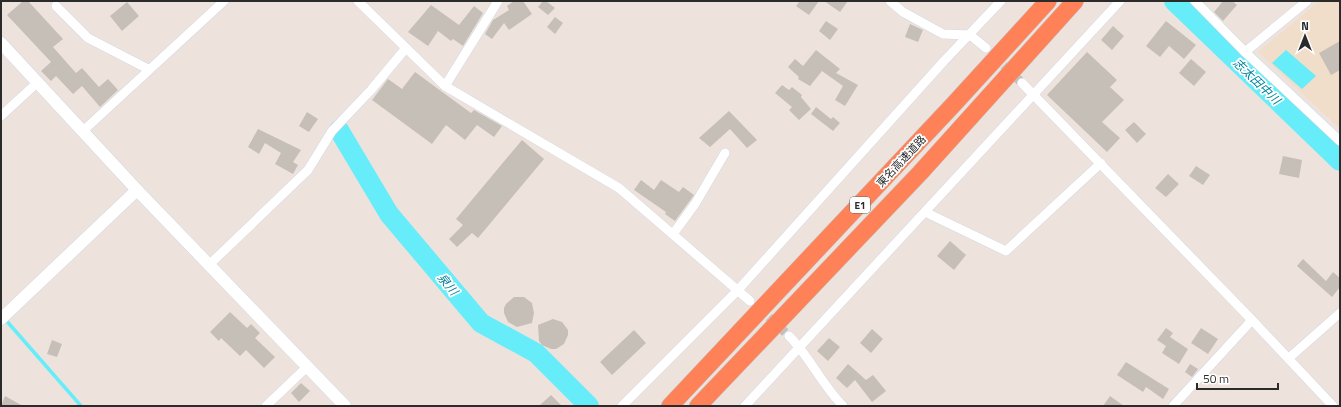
<svg xmlns="http://www.w3.org/2000/svg" width="1341" height="407" font-family="'Titillium Web','Noto Sans JP',sans-serif">
	<style>
		.education { fill: #f1deca }
		.water { fill: #66edf9 }
		.lines { fill: none; stroke-linecap: round; stroke-linejoin: round }
		.stream { stroke: #66edf9; stroke-width: 3.5 }
		.river { stroke: #66edf9; stroke-width: 20 }
		.building { fill: #c6bfb8 }
		.minor-tunnel { stroke: #c7beb9; stroke-width: 9; stroke-dasharray: 9 4.5; stroke-linecap: butt }
		.minor-casing { stroke: #d1d9e5; stroke-width: 10 }
		.tertiary-casing { stroke: #d1d9e5; stroke-width: 13 }
		.motorway-casing { stroke: #c4c4c4; stroke-width: 18 }
		.minor { stroke: #fff; stroke-width: 9 }
		.tertiary { stroke: #fff; stroke-width: 12 }
		.motorway { stroke: #ff8157; stroke-width: 17 }
		.labels { text-anchor: middle; dominant-baseline: central; stroke-width: 3.5; stroke-linejoin: round; paint-order: stroke }
		.shield { fill: #fff; stroke: #6b6b6b; stroke-width: 1 }
		.shield-label { font-size: 10px; font-weight: bold; fill: #2b2b2b }
		.street-label { font-size: 11px; fill: #2b2b2b; stroke: #fff }
		.water-label { font-size: 12px; font-style: italic; fill: #03829a; stroke: #fff }
	</style>
	<rect width="100%" height="100%" fill="#eee3dc"/>
	<polygon class="education" points="1319,1 1340,1 1340,129 1258,52"/>
	<polygon class="water" points="1286,50 1316,76 1302,89 1272,63"/>
	<g class="lines">
		<polyline class="stream" points="4,318 81,406"/>
		<g class="river">
			<polyline points="1174,1 1340,161"/>
			<polyline points="339,130 389,214 481,323 536,353 589,406"/>
		</g>
	</g>
	<g class="building">
		<polygon points="23,1 28,1 63,39 53,47 76,73 82,68 99,87 108,79 118,90 100,107 82,86 73,94 56,76 51,81 41,71 51,62 7,15"/>
		<polygon points="514,1 523,1 532,14 509,30 504,23 492,39 485,34 493,20 509,10 507,6"/>
		<polygon points="543,1 546,1 555,8 548,15 538,7"/>
		<polygon points="800,1 819,1 809,15 796,6"/>
		<polygon points="824,1 848,1 840,12"/>
		<polygon points="1223,1 1232,1 1237,5 1223,21 1214,12"/>
		<polygon points="127,2 139,16 122,31 110,16"/>
		<polygon points="431,5 459,25 474,6 483,13 463,46 453,39 451,41 438,31 428,46 408,32"/>
		<polygon points="555,17 563,23 555,34 547,27"/>
		<polygon points="826,21 838,29 830,40 819,31"/>
		<polygon points="1166,21 1196,45 1184,59 1169,46 1160,57 1146,46"/>
		<polygon points="910,24 923,30 918,42 905,37"/>
		<polygon points="1113,26 1124,36 1112,50 1101,40"/>
		<polygon points="1340,41 1340,70 1331,75 1319,53"/>
		<polygon points="816,50 840,69 836,73 858,85 845,106 835,100 843,86 822,71 810,86 798,79 799,77 788,67 795,59 803,66"/>
		<polygon points="1087,52 1117,80 1110,87 1124,100 1102,122 1120,138 1107,152 1047,95"/>
		<polygon points="1191,59 1206,72 1194,86 1179,73"/>
		<polygon points="415,72 471,113 474,110 502,126 494,137 477,125 465,140 446,125 432,144 372,100 388,79 402,89"/>
		<polygon points="782,85 789,90 792,87 802,95 801,97 811,109 799,120 789,110 792,107 775,93"/>
		<polygon points="816,107 831,119 833,117 840,123 833,131 811,114"/>
		<polygon points="729,111 757,140 747,148 730,129 710,147 699,138"/>
		<polygon points="307,112 318,119 309,132 299,126"/>
		<polygon points="1134,122 1146,134 1137,143 1125,130"/>
		<polygon points="258,129 301,150 293,162 298,165 293,174 275,164 281,153 265,143 259,154 248,147"/>
		<polygon points="522,140 544,159 478,238 472,233 457,247 449,239 463,225 456,219"/>
		<polygon points="1283,156 1302,160 1299,178 1279,174"/>
		<polygon points="1196,166 1210,175 1203,185 1189,176"/>
		<polygon points="1168,174 1179,184 1166,197 1155,188"/>
		<polygon points="641,180 654,190 661,180 679,192 683,187 694,195 675,221 665,214 666,212 634,190"/>
		<polygon points="950,241 966,255 954,270 937,256"/>
		<polygon points="1303,259 1326,281 1333,272 1340,278 1340,287 1332,297 1297,266"/>
		<polygon points="514,297 524,297 532,303 534,313 532,323 517,327 508,322 504,313 504,308 506,304"/>
		<polygon points="230,312 247,328 251,324 260,333 255,338 275,357 264,368 246,350 240,356 221,338 219,341 210,332"/>
		<polygon points="553,319 562,322 568,330 568,335 564,344 556,349 551,349 542,345 539,341 538,325"/>
		<polygon points="1166,328 1173,333 1170,337 1188,349 1179,364 1162,353 1166,346 1157,340"/>
		<polygon points="1201,328 1218,339 1208,354 1191,343"/>
		<polygon points="872,329 883,339 871,353 860,343"/>
		<polygon points="634,330 646,343 612,375 600,362"/>
		<polygon points="829,338 840,347 828,361 817,351"/>
		<polygon points="52,340 62,344 57,357 47,354"/>
		<polygon points="1126,362 1169,389 1163,399 1146,387 1143,392 1117,375"/>
		<polygon points="848,364 866,380 873,375 886,391 872,402 855,380 847,388 836,378"/>
		<polygon points="1190,364 1198,369 1192,377 1185,372"/>
		<polygon points="301,383 310,391 299,402 291,393"/>
		<polygon points="551,395 562,406 539,406"/>
		<polygon points="5,396 23,406 1,406"/>
		<polygon points="1110,396 1124,406 1103,406"/>
	</g>
	<g class="lines">
		<g class="minor-tunnel">
			<polyline points="994,56 1022,83"/>
			<polyline points="759,308 789,336"/>
		</g>
		<defs>
			<g id="minor">
				<polyline points="358,1 445,86 619,188 750,301"/>
				<polyline points="890,1 903,12 943,34 970,35 986,48"/>
				<polyline points="1195,1 1245,52"/>
				<polyline points="1307,1 1245,52 1340,141"/>
				<polyline points="56,6 88,38 148,69"/>
				<polyline points="1022,83 1252,320 1333,406"/>
				<polyline points="445,86 498,1"/>
				<polyline points="1,116 38,82"/>
				<polyline points="84,130 224,1"/>
				<polyline points="925,212 1006,251 1101,163"/>
				<polyline points="673,234 695,204 725,153"/>
				<polyline points="209,265 308,170 332,131 371,90 406,48"/>
				<path d="M789 336C810 357 822 385 843 406"/>
				<polyline points="1289,358 1340,313"/>
				<polyline points="266,406 308,366"/>
				<polyline points="622,406 738,290 944,61 1001,1"/>
				<polyline points="745,406 1120,1"/>
				<polyline points="1173,406 1252,320"/>
			</g>
			<g id="tertiary">
				<polyline points="1,43 137,190 345,406"/>
				<polyline points="1,319 137,190"/>
			</g>
			<g id="motorway">
				<polyline points="670,406 953,105 1048,1"/>
				<polyline points="698,406 920,173 1075,1"/>
			</g>
		</defs>
		<use href="#minor" class="minor-casing"/>
		<use href="#tertiary" class="tertiary-casing"/>
		<use href="#motorway" class="motorway-casing"/>
		<use href="#minor" class="minor"/>
		<use href="#tertiary" class="tertiary"/>
		<use href="#motorway" class="motorway"/>
	</g>
	<g class="labels">
		<rect class="shield" x="850" y="197" width="20" height="16" rx="3"/>
		<g class="shield-label">
			<text x="860" y="205">E1</text>
		</g>
		<g class="street-label">
			<text transform="translate(901 161) rotate(-47)">東名高速道路</text>
		</g>
		<g class="water-label">
			<text transform="translate(1257 81) rotate(44)">志太田中川</text>
			<text transform="translate(448 284) rotate(50)">泉川</text>
		</g>
	</g>
	<rect width="1341" height="407" fill="none" stroke="#2b2b2b" stroke-width="4"/>
	<g transform="translate(1305 36)" stroke="#ffffff" stroke-width="3" paint-order="stroke">
	<path d="M0-3L7 15L0 10L-7 15Z" fill="#2b2b2b"/>
	<text y="-6" font-size="11" font-weight="bold" text-anchor="middle" fill="#2b2b2b">N</text>
	</g>
	<path d="M1197 383v6h81v-6" fill="none" stroke="#2b2b2b" stroke-width="2"/>
	<text x="1203" y="383" font-size="12" fill="#2b2b2b" stroke="#ffffff" stroke-width="3" paint-order="stroke">50 m</text>
</svg>
